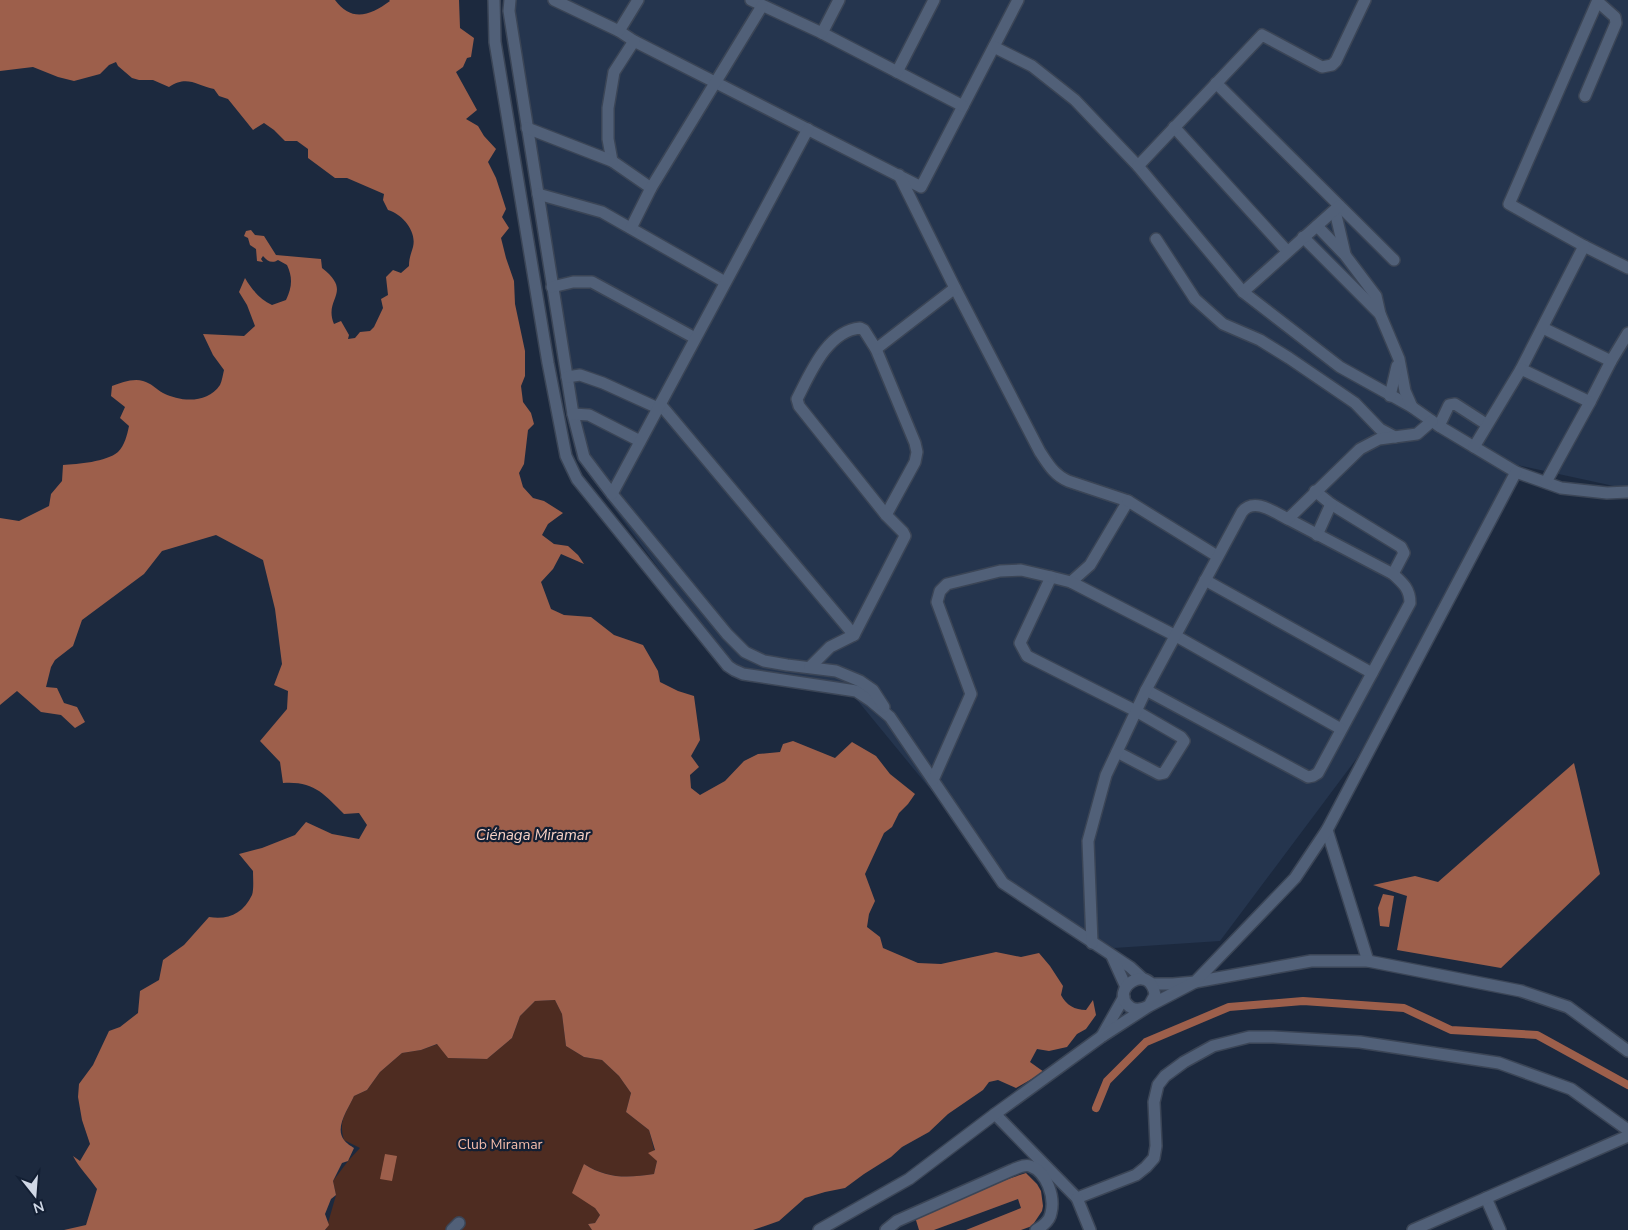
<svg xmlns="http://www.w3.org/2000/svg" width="1628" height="1230" font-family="'Nunito Sans',sans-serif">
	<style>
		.built { fill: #25354e }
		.green { fill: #4e2c21 }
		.water { fill: #9d5f4b }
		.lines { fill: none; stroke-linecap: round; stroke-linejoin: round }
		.canal { stroke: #9d5f4b; stroke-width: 8 }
		.minor-casing { stroke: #3b4556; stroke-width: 14 }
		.minor { stroke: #516078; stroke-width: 11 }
		.labels { text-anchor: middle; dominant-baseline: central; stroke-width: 4.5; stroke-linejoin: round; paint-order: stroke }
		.park-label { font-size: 14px; fill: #f4bcaa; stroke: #131f33 }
		.water-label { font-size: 15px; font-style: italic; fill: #f9d2c6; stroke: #131f33 }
	</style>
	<rect width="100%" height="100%" fill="#1c293e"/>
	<polygon class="built" points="505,0 1628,0 1628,487 1623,488 1517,465 1357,758 1220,941 1114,948 1005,880 853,695 730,664 577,459"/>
	<path class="green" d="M555 1000 562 1014 566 1046 584 1057 602 1060 619 1076 631 1093 626 1112 649 1130 657 1161 654 1174C628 1178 608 1179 584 1164L595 1208 600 1215 595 1223 588 1224 592 1230H326L336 1195 333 1181 348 1161 360 1148 344 1140C338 1120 346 1114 354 1096L367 1090 380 1072 402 1053 421 1050 438 1044 448 1058 487 1059 512 1038 520 1016 535 1001Z"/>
	<g class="water">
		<path d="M0 0H335C351 22 370 16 390 1L389 0H459L460 28 474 38 471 57 467 58 463 67 456 72 477 110 466 119 478 126 484 136 496 149 488 162 496 178 506 209 502 217 509 228 501 238 506 258 514 281 515 304 525 351V376L521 386 523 402 531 413 534 424 528 430 524 464 519 473 523 487 533 498 544 501 563 513 548 524 542 535 554 544 568 546 578 555 584 564 561 554 553 569 541 582 551 609 564 615 591 617 614 635 643 645 658 671 660 682 678 691 694 696 700 740 691 756 699 767 690 775 691 788 700 795 725 781 744 761 758 754 780 752 783 744 793 741 835 758 852 742 876 756 890 774 915 794 908 804 899 813 892 827 884 833 865 874 875 901 869 914 867 927 880 937 883 948 918 963 941 964 996 952 1021 957 1039 953 1050 966 1063 986 1061 995C1066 1005 1075 1010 1086 1010L1093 1000 1096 1015 1086 1029 1077 1034 1067 1047 1049 1051 1037 1049 1030 1062 1044 1072 1016 1088 998 1080 989 1082 983 1090 948 1114 929 1132 902 1147 891 1157 864 1174 845 1188 825 1192 805 1198 779 1221 753 1230H592L588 1224 595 1223 600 1215 595 1208 572 1193 584 1164C607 1179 628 1178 654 1174L657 1161 648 1153 655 1150 649 1130 626 1112 631 1093 619 1076 602 1060 584 1057 566 1046 562 1014 555 1000 535 1001 520 1016 512 1038 487 1059 448 1058 437 1044 421 1050 402 1053 380 1072 367 1090 354 1096C349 1108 334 1127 344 1140 346 1143 351 1146 354 1148L348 1161 342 1163 333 1181 336 1195 331 1199 325 1214 329 1225 325 1230H64L86 1225 97 1189C89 1177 79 1168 73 1156L80 1161 90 1144 82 1120 78 1097 79 1084 93 1065 109 1031 120 1027 138 1013 140 991 159 980 163 960 184 945 209 917C228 920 243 914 252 895 254 889 253 878 253 871L239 854 262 848 295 835 306 822 332 834 359 839 367 825 359 813 344 814C324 794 314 781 283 783L280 762 260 741 287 709 288 691 274 685 282 664 275 609 263 560 216 535 162 551 144 574 82 620 73 646 55 660 51 667 46 687 57 688 64 703 77 707 85 722 75 728 61 715 41 712 17 691 0 705V518L19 521 49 506 51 494 62 481 63 465C78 464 106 462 118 452 125 445 127 435 129 426L120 418 125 407 111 396 112 386C121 383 133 378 143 381 151 383 156 389 163 393 181 402 207 404 220 385 222 381 223 374 224 370L213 355 203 334 244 336 255 326 247 305 239 292 245 278C252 290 260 299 272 305L286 300C292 287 293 278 287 265L278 260C272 264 267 261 263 256L261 259 263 262 257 261 256 249 250 245 248 238 244 236 246 231 251 230 255 235 264 236 276 255 321 259 322 268C354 293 323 298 334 324L341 321 349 335 348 339 355 338 360 332 370 331 374 327 383 308 381 299 388 295 386 277 393 270 401 273 409 266C409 258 411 254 413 247 417 231 402 214 388 210L383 200 384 194 347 178H335L308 158V149L297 141H285L274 130 264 123 253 130 228 99 219 96 214 89C196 85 187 75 169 87L153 80H139L132 78 118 66 116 62 109 65 100 74 74 81 58 77 33 67 0 71Z"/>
		<polygon points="1574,763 1600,874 1501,968 1397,950 1407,896 1373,885 1415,876 1438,882"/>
		<polygon points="1383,894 1394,896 1389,927 1380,926 1378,908"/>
		<polygon points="385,1154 397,1156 392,1181 380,1179"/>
		<polygon points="1026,1173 1037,1184 1041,1191 1043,1206 1042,1211 1032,1226 1021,1230 966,1230 1021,1208 1018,1199 934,1230 919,1230 915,1217 1008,1179"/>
	</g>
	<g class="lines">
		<polyline class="canal" points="1096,1108 1107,1081 1146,1042 1229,1007 1303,1001 1404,1008 1451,1030 1537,1035 1628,1085"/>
		<defs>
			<g id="minor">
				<polyline points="494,0 495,42 548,363 566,456 577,479 728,666 734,670 743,674 856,691 871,701 890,717 1003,883 1130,967 1143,979"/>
				<polyline points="510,0 509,11 573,414 584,457 612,494 727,634 745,652 764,661 787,665 836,671 860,681 873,690 884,707"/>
				<polyline points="554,0 619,31 634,41 921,187 1018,0"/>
				<polyline points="751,0 822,33 963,106"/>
				<polyline points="1598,0 1509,204 1584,246 1628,268"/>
				<polyline points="619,31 638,0"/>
				<polyline points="822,33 839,0"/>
				<polyline points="634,41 614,72 608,108 608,139 612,161 651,188"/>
				<polyline points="994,47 1032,66 1075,100 1138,166 1243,292 1340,367 1412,407 1439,426 1516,472 1561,488 1607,493 1628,492"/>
				<polyline points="897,72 934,0"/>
				<polyline points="1216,83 1394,260"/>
				<polyline points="1585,96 1616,23 1615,17 1598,2"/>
				<polyline points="1174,127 1287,251"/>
				<polyline points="527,128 612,161"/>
				<polyline points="1138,166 1262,35 1322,67 1332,65 1336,61 1365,0"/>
				<polyline points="538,194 602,212 725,282"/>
				<polyline points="1335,211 1345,254"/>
				<polyline points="1317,226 1345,255 1376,296 1380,314 1399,359 1405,391 1412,407"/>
				<polyline points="631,228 651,188 762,6"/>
				<polyline points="1303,237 1380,314"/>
				<polyline points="1156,239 1195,299 1223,324 1260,340 1289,358 1355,403 1380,429 1395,437"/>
				<polyline points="552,287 573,282 592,282 695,338"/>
				<path d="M955 288 1040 452C1048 464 1054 475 1068 481L1128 501 1090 565 1071 582"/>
				<polyline points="1243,292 1339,206"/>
				<polyline points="1543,328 1611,361"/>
				<polyline points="876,349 915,443 917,452 915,462 886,515"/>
				<polyline points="1521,369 1584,246"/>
				<polyline points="567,377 580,375 603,383 658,408"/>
				<polyline points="1390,396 1397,366"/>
				<polyline points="660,404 854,635"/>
				<polyline points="573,414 589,415 640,441"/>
				<polyline points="1439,426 1449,405 1455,404 1486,424"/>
				<polyline points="1474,447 1521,369 1590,402 1611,361 1628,333"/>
				<polyline points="1546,482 1590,402"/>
				<polyline points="1315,491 1331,504 1401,547 1404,553 1393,574"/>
				<polyline points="612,494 808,129"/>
				<polyline points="1128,501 1217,556"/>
				<polyline points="1317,535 1331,504"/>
				<polyline points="1205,580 1372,673"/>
				<path d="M810 667 830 647 854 635 905 536 903 532 886 515 799 406 797 399C810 374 827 331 860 328L864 330 876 349 955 288 899 175"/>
				<path d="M1146 690 1308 777 1313 776 1318 773 1410 603C1410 589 1403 583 1393 574L1288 519"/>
				<polyline points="1117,752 1159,774 1164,773 1184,741 1181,737 1136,711 1027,656 1020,643 1051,577 1071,582 1176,636 1341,729"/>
				<polyline points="933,780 971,694 937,602 940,591 947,584 1000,571 1021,570 1051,577"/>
				<polyline points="1327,830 1368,961"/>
				<path d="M1092 943 1088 841 1106 775 1146 690 1242 512C1254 497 1274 512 1288 519L1360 449 1379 439 1417 434 1432 421"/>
				<polyline points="1112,956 1126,987"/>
				<polyline points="1151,984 1173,984 1195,982 1311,961 1368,961 1521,991 1568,1007 1628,1051"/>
				<polyline points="1102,1036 1124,997"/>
				<polyline points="995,1114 1077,1198 1136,1175 1146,1167 1154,1158 1156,1146 1154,1102 1158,1085 1165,1076 1184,1062 1213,1046 1249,1037 1273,1037 1360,1042 1499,1063 1571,1089 1628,1130"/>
				<polyline points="1077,1198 1090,1230"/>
				<polyline points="1486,1198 1500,1230"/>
				<polyline points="452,1230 459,1223"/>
				<path d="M819 1230 909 1179 995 1114 1101 1037 1149 1006 1155 995C1150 960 1107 990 1130 1007 1136 1011 1143 1009 1149 1006L1195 982 1295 878 1327 830 1516 472"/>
				<path d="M886 1230 897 1221 1012 1170C1017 1168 1024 1164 1030 1166 1047 1172 1055 1197 1051 1213 1050 1220 1043 1226 1036 1230"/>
				<polyline points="1413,1230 1628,1136"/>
			</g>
		</defs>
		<use href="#minor" class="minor-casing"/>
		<use href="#minor" class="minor"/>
	</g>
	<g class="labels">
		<g class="park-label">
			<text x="500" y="1144">Club Miramar</text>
		</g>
		<g class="water-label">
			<text x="533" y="835">Ciénaga Miramar</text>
		</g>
	</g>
	<g transform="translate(35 1195) rotate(163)" stroke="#131f33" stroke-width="4" paint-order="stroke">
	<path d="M0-4L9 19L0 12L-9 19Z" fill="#d0d8e6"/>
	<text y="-8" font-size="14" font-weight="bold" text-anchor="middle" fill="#d0d8e6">N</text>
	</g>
</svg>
